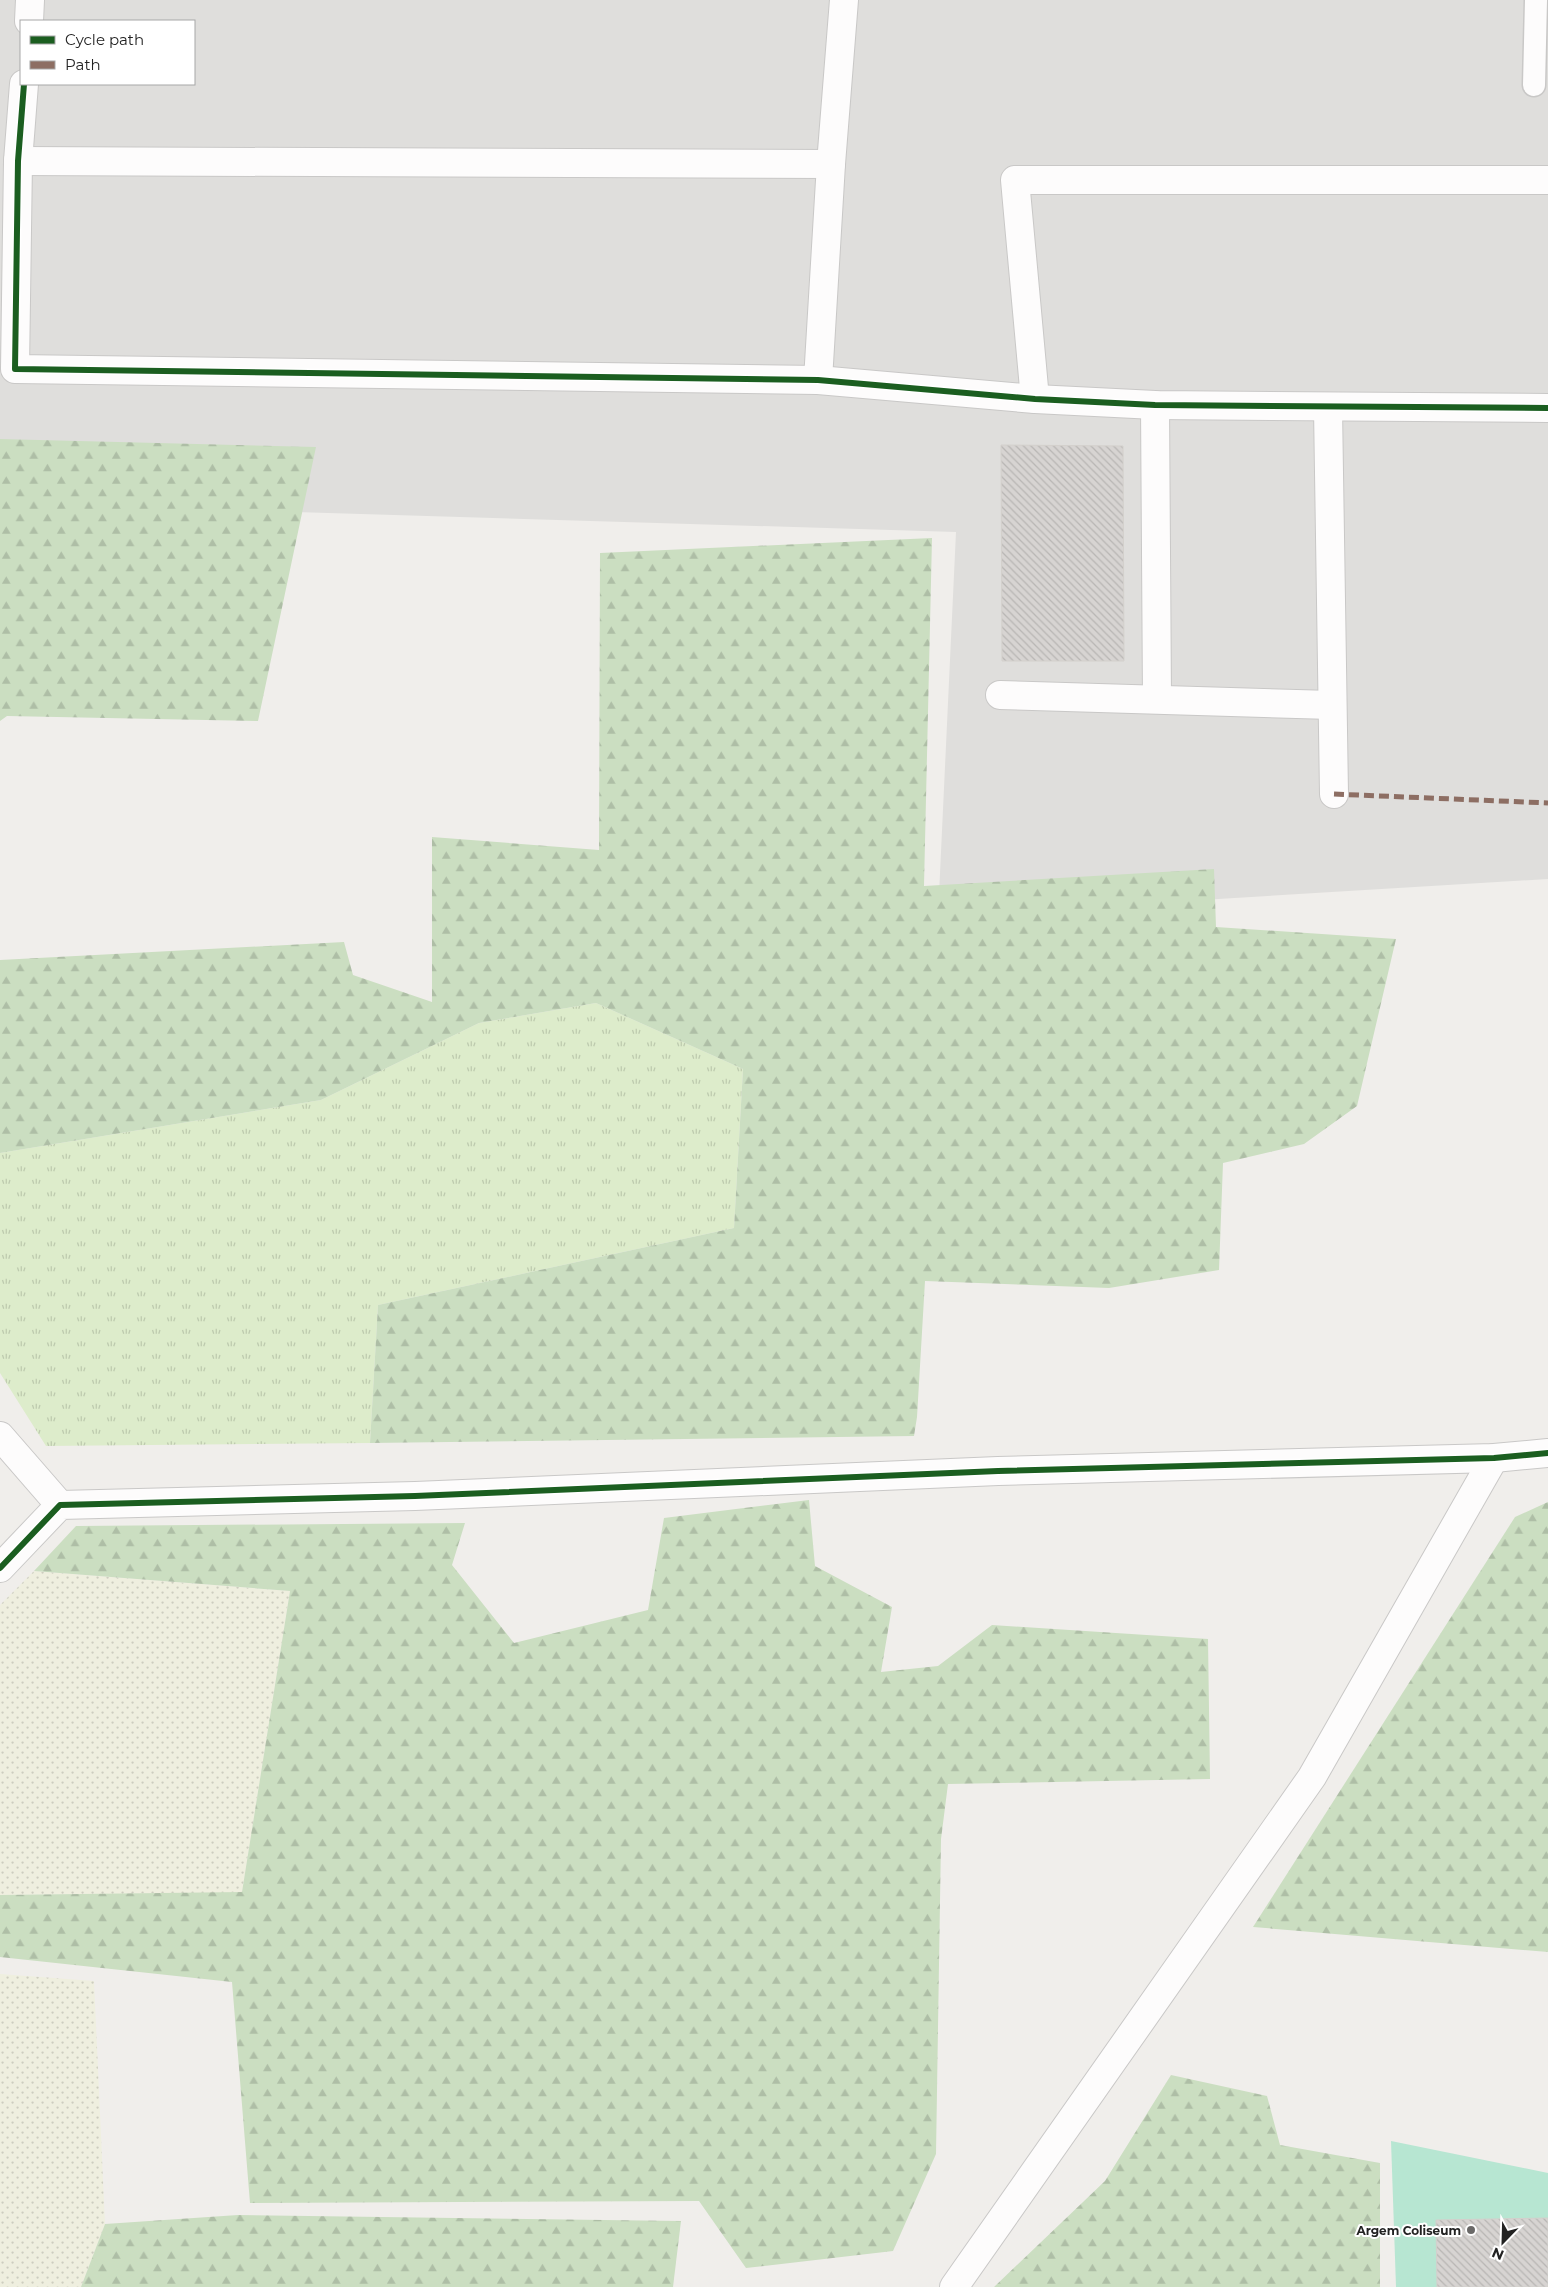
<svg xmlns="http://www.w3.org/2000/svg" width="1548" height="2287" font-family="Montserrat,sans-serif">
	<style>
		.residential { fill: #dfdedc; fill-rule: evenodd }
		.farmland { fill: url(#farmland-dots) }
		.grass { fill: url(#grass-tufts) }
		.forest { fill: url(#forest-firs) }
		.pitch { fill: #b7e6d2 }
		.building { fill: url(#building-back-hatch); stroke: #d3d0cc }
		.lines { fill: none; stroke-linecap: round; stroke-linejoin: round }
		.service-casing { stroke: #c9c8c7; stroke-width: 25 }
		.minor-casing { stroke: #c9c8c7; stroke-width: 30 }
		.service { stroke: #fdfcfc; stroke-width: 22 }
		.minor { stroke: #fdfcfc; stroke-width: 28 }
		.quiet { stroke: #8d6e63; stroke-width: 5; stroke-dasharray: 10 5; stroke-linecap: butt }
		.cycleway-casing { stroke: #fff; stroke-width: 9 }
		.cycleway { stroke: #1b5e20; stroke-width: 6 }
		.poi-dot { fill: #6a6968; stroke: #fff; stroke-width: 2 }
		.labels { text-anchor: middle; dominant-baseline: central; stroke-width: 4; stroke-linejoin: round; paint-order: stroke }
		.poi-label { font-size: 12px; font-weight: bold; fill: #222; stroke: #fff; text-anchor: end }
	</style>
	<defs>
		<pattern id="farmland-dots" width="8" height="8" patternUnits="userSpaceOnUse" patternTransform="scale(1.25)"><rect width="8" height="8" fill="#efefdf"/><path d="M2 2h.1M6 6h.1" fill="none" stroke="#cdcdbf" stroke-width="1.8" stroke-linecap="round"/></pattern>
		<pattern id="grass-tufts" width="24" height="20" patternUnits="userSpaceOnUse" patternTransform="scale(1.25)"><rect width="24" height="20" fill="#ddeccb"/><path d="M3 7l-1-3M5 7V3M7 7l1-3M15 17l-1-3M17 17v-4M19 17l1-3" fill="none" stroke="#bdcaae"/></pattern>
		<pattern id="forest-firs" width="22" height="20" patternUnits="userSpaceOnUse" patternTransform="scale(1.25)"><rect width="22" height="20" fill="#cbdec1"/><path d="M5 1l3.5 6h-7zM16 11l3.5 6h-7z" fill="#aebea6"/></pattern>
		<pattern id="building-back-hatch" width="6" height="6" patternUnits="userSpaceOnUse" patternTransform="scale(1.25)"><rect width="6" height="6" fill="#d7d4d2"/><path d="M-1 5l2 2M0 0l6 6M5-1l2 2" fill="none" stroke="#b8b6b4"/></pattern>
	</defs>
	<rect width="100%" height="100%" fill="#f0eeeb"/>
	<path class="residential" d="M0 0H1548V879L938 916 956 532 0 503ZM21 21H194V84H21Z"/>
	<g class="farmland">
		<polygon points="34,1571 290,1591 242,1893 0,1895 0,1605"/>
		<polygon points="0,1974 94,1981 105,2224 81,2287 0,2287"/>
	</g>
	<polygon class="grass" points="596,1003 743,1069 734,1228 378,1305 370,1443 46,1446 0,1373 0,1153 321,1100 479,1023"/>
	<g class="forest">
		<polygon points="0,439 316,447 258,721 7,716 0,721"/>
		<polygon points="932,538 924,886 1214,869 1216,927 1396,939 1357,1106 1304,1144 1223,1163 1219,1270 1109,1288 925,1281 917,1417 914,1436 370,1443 378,1305 734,1228 743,1069 596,1003 479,1023 321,1100 0,1153 0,960 344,942 353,975 432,1002 432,837 599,850 600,553"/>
		<polygon points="809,1500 815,1566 892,1607 881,1672 938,1666 992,1625 1208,1639 1210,1779 948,1784 941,1839 936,2154 893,2251 746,2268 699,2201 250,2203 232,1982 0,1957 0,1895 242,1892 290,1591 34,1571 76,1526 465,1523 452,1565 514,1643 648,1610 664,1518"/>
		<polygon points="1548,1502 1548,1952 1253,1927 1515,1517"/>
		<polygon points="1171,2075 1267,2096 1280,2145 1380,2163 1380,2287 994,2287 1105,2181"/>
		<polygon points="238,2215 681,2221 673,2287 81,2287 105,2224"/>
	</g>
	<polygon class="pitch" points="1391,2141 1548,2173 1548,2287 1396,2287"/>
	<g class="building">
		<polygon points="1001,445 1123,446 1124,661 1002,661"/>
		<polygon points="1548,2218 1548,2287 1437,2287 1436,2220"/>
	</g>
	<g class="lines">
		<defs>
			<polyline id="service" points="1534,85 1536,0"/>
			<g id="minor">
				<polyline points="29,21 30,0"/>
				<polyline points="24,84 18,161 15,369 818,380 1035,399 1155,405 1548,408"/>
				<polyline points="18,161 831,164"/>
				<polyline points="818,380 831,164 844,0"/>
				<polyline points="1035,399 1015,180 1548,180"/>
				<polyline points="1155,405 1157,699"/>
				<polyline points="1328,408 1334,794"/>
				<polyline points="1000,695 1332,705"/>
				<polyline points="0,1436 60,1505"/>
				<polyline points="0,1568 60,1505 415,1496 998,1471 1494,1458 1548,1453"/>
				<polyline points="954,2287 1312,1777 1494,1458"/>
			</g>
		</defs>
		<use href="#service" class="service-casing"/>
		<use href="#minor" class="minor-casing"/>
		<use href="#service" class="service"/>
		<use href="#minor" class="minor"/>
		<polyline class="quiet" points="1334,794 1548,803"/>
		<defs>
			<g id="cycleway">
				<polyline points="24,84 18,161 15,369 818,380 1035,399 1155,405 1548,408"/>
				<polyline points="0,1568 60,1505 415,1496 998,1471 1494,1458 1548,1453"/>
			</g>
		</defs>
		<use href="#cycleway" class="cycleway-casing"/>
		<use href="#cycleway" class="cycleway"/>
	</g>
	<circle class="poi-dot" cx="1471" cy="2230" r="5"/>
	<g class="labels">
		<g class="poi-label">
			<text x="1461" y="2230">Argem Coliseum</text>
		</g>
	</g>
	<rect x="20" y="20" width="175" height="65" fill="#ffffff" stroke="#a7a7a7"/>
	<rect x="30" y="36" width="25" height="8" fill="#1b5e20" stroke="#a7a7a7"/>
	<text x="65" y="45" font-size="15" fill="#222222">Cycle path</text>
	<rect x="30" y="61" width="25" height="8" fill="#8d6e63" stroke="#a7a7a7"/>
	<text x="65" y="70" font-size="15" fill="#222222">Path</text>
	<g transform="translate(1503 2242) rotate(203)" stroke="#ffffff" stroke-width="4" paint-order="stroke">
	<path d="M0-4L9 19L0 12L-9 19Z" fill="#222222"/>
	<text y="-8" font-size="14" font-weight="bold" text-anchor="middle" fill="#222222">N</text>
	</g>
</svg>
